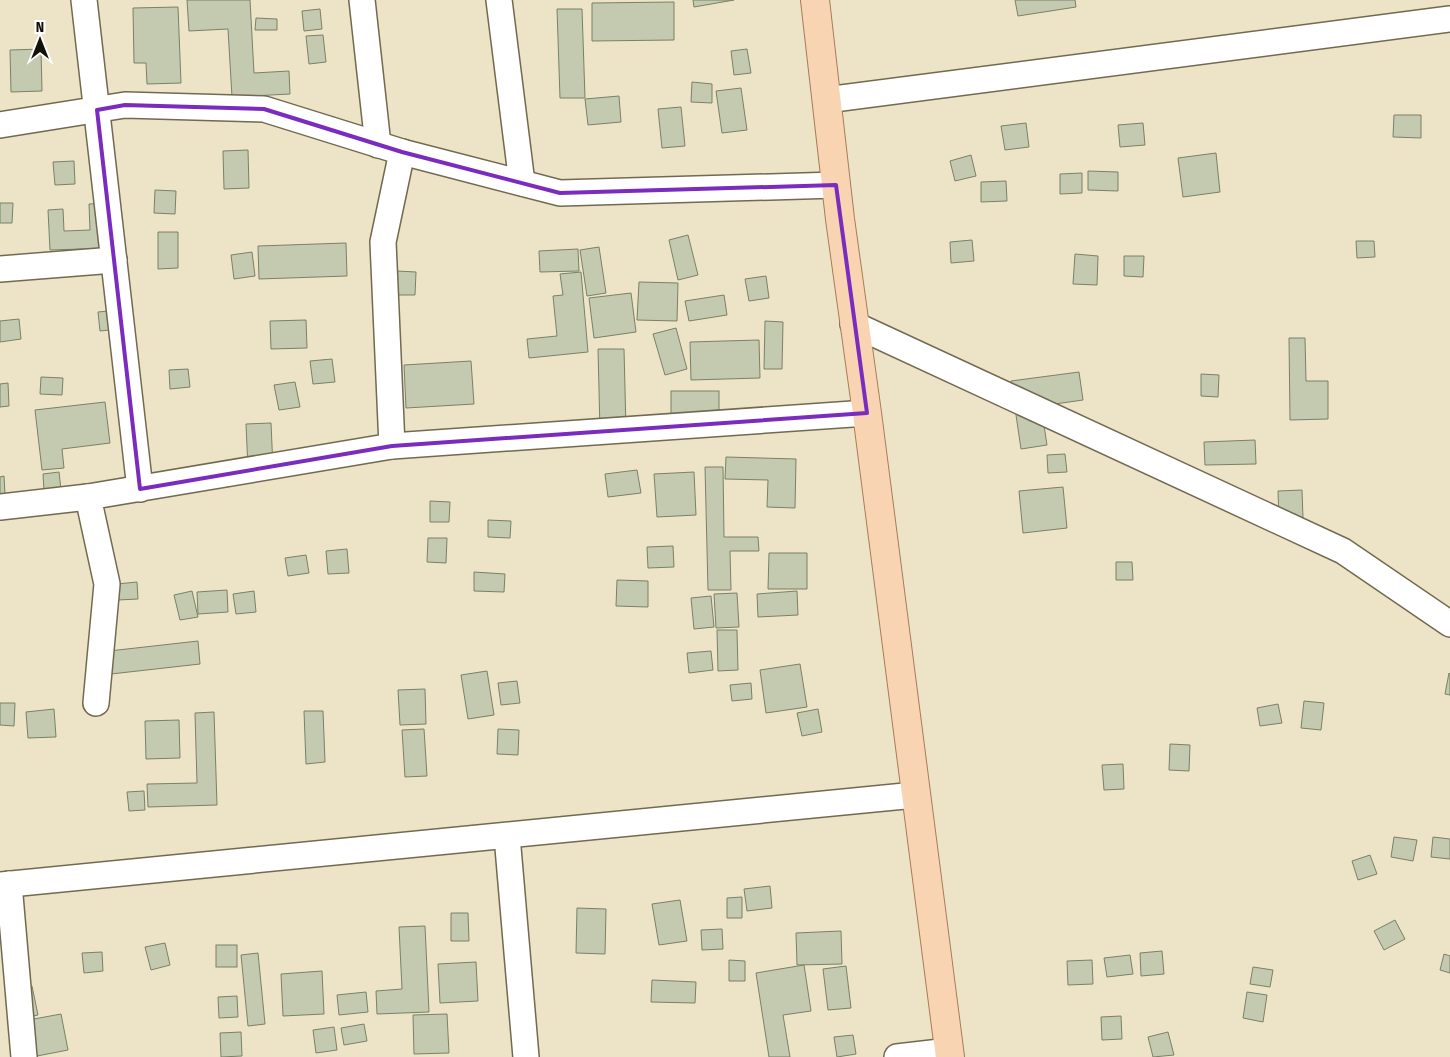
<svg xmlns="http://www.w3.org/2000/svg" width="1450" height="1057" font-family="'Fira Sans Condensed',sans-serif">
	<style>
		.building { fill: #c3caaf; stroke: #7a8167 }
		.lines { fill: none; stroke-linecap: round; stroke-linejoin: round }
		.minor-casing { stroke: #726951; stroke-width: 28 }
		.primary-casing { stroke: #a67d56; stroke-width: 30 }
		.minor { stroke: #fff; stroke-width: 25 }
		.primary { stroke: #f9d4b3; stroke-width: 28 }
		.marked { fill: none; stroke: #7b2cbf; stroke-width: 4; stroke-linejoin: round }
	</style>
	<rect width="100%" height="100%" fill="#ede3c7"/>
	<g class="building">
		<polygon points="187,0 250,0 254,73 289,71 290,94 232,97 228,29 189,31"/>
		<polygon points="693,0 734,0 694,7"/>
		<polygon points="1015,0 1075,0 1076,7 1018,16"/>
		<polygon points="674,2 674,40 592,41 592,3"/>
		<polygon points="178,7 181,83 147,84 146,63 134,63 133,8"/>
		<polygon points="320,9 322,29 304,31 302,11"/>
		<polygon points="557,9 582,9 585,98 560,98"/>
		<polygon points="256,18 277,19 277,30 255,30"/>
		<polygon points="323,35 326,62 309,64 306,36"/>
		<polygon points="41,49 42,91 11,92 10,50"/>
		<polygon points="747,49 751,73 734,75 731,51"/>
		<polygon points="692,82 712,84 712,103 691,102"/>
		<polygon points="741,88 747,130 722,133 716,91"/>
		<polygon points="619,96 621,122 588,125 585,99"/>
		<polygon points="681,107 685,146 662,148 658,109"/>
		<polygon points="1394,115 1421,115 1421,138 1393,137"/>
		<polygon points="1026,123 1029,147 1005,150 1001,126"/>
		<polygon points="1143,123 1145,145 1120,147 1118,125"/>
		<polygon points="248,150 249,188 224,189 223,151"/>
		<polygon points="1216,153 1220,192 1183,197 1178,158"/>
		<polygon points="971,155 976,176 955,181 950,161"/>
		<polygon points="74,161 75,184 55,185 53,162"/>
		<polygon points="1088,171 1118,172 1118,191 1088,190"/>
		<polygon points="1082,173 1082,193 1060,194 1060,174"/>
		<polygon points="1006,181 1007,201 981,202 981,182"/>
		<polygon points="155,190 176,191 175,214 154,213"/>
		<polygon points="0,203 13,203 12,223 0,223"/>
		<polygon points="109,203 111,248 50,250 48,210 63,209 64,231 90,230 89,204"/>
		<polygon points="158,232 178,232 178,268 158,269"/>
		<polygon points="688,235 698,275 678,280 669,240"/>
		<polygon points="972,240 974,261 951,263 950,242"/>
		<polygon points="1356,241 1374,241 1375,257 1357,258"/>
		<polygon points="346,243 347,276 259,279 258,246"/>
		<polygon points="599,247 606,293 587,296 580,250"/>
		<polygon points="578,249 579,271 540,272 539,251"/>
		<polygon points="252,252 255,276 234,279 231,255"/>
		<polygon points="1075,254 1098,256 1097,285 1073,284"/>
		<polygon points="1124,256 1144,256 1143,277 1124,276"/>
		<polygon points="397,271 416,272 415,295 396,295"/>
		<polygon points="581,272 588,352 529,358 527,339 557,336 553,296 563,295 560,274"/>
		<polygon points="766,276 769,298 749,301 745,279"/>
		<polygon points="639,282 678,283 677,321 637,320"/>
		<polygon points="631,293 636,332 594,338 589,298"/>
		<polygon points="724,295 727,315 689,321 685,301"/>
		<polygon points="118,310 119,329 100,331 98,312"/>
		<polygon points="19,319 21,339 0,342 0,321"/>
		<polygon points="306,320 307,348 271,349 270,321"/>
		<polygon points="765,321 783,322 782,369 764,369"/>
		<polygon points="676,328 687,369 665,375 653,334"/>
		<polygon points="1289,338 1305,338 1306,381 1328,381 1328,419 1290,420"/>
		<polygon points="759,340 760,378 691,380 690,342"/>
		<polygon points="598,349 624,349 626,430 600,431"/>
		<polygon points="332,359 335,382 313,384 310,361"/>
		<polygon points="471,361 474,404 406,408 404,365"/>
		<polygon points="188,369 190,387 170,389 169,370"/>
		<polygon points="1079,372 1083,400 1041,406 1047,445 1021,449 1011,381"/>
		<polygon points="1201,374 1219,375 1218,397 1201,396"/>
		<polygon points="41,377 63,378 62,395 40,394"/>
		<polygon points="295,382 300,407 279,410 274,385"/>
		<polygon points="8,383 9,406 0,407 0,384"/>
		<rect x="671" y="391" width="48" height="30"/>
		<polygon points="105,402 110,443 62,449 64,468 42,470 35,410"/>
		<polygon points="271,423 273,468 248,469 246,424"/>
		<polygon points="1255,440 1256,464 1205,465 1204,442"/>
		<polygon points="1065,454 1067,472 1048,473 1047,455"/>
		<polygon points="726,457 796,459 795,508 767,507 768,480 725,479"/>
		<polygon points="705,467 723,467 724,537 758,537 759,551 730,551 731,590 708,590"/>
		<polygon points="637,470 641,493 608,497 605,474"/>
		<polygon points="59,472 61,490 44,491 43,474"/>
		<polygon points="694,472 696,515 657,517 654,474"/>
		<polygon points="4,476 5,494 0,494 0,477"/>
		<polygon points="1063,487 1067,528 1023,533 1019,491"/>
		<polygon points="1302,490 1303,518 1279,519 1278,491"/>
		<polygon points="430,501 450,502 449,522 430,522"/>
		<polygon points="488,520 511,521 510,538 488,537"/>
		<polygon points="428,538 447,538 446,563 427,562"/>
		<polygon points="673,546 674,567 648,568 647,547"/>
		<polygon points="347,549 349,573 328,574 326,551"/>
		<polygon points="769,553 807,553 807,589 768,589"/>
		<polygon points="306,555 309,573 288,576 285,558"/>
		<polygon points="1116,562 1132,562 1133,580 1116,580"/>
		<polygon points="474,572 505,574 504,592 474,591"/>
		<polygon points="617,580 648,581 648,607 616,606"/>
		<polygon points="137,582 138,599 118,600 117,584"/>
		<polygon points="227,590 228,612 198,614 197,592"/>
		<polygon points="192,591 198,617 180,620 174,595"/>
		<polygon points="254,591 256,612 236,614 233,594"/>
		<polygon points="797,591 798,615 758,617 757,594"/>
		<polygon points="737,593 739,627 716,628 714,594"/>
		<polygon points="711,596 714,627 694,629 691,598"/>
		<polygon points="717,630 737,630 738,670 718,671"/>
		<polygon points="198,641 200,664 111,674 109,651"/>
		<polygon points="711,651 713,670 689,673 687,653"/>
		<polygon points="800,664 807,707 766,713 760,670"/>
		<polygon points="487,671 494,715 468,719 461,675"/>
		<polygon points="1449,673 1450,674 1450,695 1445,694"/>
		<polygon points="517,681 520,703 501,705 498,683"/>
		<polygon points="751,683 752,699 732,701 730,685"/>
		<polygon points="425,689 426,724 400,725 398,690"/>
		<polygon points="1304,701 1324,703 1321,730 1301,728"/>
		<polygon points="0,703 15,703 14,726 0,725"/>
		<polygon points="1278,704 1282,723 1260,726 1257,708"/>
		<polygon points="54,709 56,737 28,738 26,712"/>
		<polygon points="818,709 822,732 802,736 797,713"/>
		<polygon points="304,711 323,711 325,762 306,764"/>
		<polygon points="214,712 217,805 148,807 147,784 197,783 195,713"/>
		<polygon points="179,720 180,758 146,759 145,721"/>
		<polygon points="424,729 427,776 405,777 402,730"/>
		<polygon points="498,729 519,730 518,755 497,754"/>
		<polygon points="1170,744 1190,745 1189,771 1169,770"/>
		<polygon points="1123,764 1124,789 1104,790 1102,765"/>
		<polygon points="144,791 145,810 129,811 127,792"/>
		<polygon points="1394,837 1417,840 1413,861 1391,857"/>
		<polygon points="1433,837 1450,839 1450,859 1431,857"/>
		<polygon points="1370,855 1377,874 1358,880 1352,861"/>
		<polygon points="770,886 772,908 747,911 744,889"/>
		<polygon points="742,897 742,918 727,918 727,898"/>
		<polygon points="680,900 687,941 659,945 652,904"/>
		<polygon points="577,908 606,909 605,954 576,953"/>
		<polygon points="451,913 468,913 469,941 451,941"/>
		<polygon points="1395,920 1405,939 1384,950 1374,931"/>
		<polygon points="425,926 429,1012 377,1014 376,991 402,989 399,927"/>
		<polygon points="722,929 723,949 702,950 701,930"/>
		<polygon points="841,931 842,964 797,965 796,933"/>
		<polygon points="165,943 170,965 151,970 145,947"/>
		<rect x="216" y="945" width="21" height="22"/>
		<polygon points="1162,951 1164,974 1141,976 1140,953"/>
		<polygon points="102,952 103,971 84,973 82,953"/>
		<polygon points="258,953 265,1024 248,1026 241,955"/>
		<polygon points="1444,954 1450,956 1450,973 1440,970"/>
		<polygon points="1130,955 1133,974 1107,977 1104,958"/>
		<polygon points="729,960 745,961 745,981 729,981"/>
		<polygon points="1092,960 1093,984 1068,985 1067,961"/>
		<polygon points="476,962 478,1001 440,1003 438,964"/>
		<polygon points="804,965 811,1011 783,1015 790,1057 769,1057 756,973"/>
		<polygon points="846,966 851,1008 828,1010 823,969"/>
		<polygon points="1253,967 1273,970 1270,987 1250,984"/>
		<polygon points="322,971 324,1014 283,1016 281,974"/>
		<polygon points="652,980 696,982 695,1003 651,1002"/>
		<polygon points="32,986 38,1015 19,1019 14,990"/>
		<polygon points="366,992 368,1012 339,1015 337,995"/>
		<polygon points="1247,992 1267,995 1263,1022 1243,1018"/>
		<polygon points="237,996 238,1017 219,1018 218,997"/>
		<polygon points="61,1014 68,1050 32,1057 23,1021"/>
		<polygon points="447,1014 449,1053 414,1054 413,1015"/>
		<polygon points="1121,1016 1122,1039 1102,1040 1101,1017"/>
		<polygon points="364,1024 367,1041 344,1045 341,1028"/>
		<polygon points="334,1027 337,1050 316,1053 313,1030"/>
		<polygon points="241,1032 242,1056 221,1057 220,1033"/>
		<polygon points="1168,1032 1174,1055 1153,1057 1148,1037"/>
		<polygon points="853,1035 856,1054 837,1057 834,1037"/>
	</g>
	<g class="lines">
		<defs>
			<g id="minor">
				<polyline points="84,0 140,489"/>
				<polyline points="362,0 378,145"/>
				<polyline points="499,0 522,183"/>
				<polyline points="826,100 1450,19"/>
				<polyline points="0,125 125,105 264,109 402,152 560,193 836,185"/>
				<polyline points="0,269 114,260"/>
				<polyline points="853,324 1343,551 1450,624"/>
				<polyline points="392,446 867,413"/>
				<polyline points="0,507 88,497"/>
				<polyline points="96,703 107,584 88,497 392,446 383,242 402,152"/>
				<polyline points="507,836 526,1057"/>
				<polyline points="9,884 24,1057"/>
				<polyline points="0,885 915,795"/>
				<polyline points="897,1057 949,1051"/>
			</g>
			<polyline id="primary" points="815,0 840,219 867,413 950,1057"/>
		</defs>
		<use href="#minor" class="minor-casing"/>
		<use href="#primary" class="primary-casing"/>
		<use href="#minor" class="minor"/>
		<use href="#primary" class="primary"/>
	</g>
	<path class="marked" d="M125 105 264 109 402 152 560 193 836 185 867 413 392 446 140 489 97 110Z"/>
	<g transform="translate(40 40)" stroke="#ffffff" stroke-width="4" paint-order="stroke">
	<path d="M0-4L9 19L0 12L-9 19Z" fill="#131007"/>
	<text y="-8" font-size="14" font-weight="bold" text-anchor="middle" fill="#131007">N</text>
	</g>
</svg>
